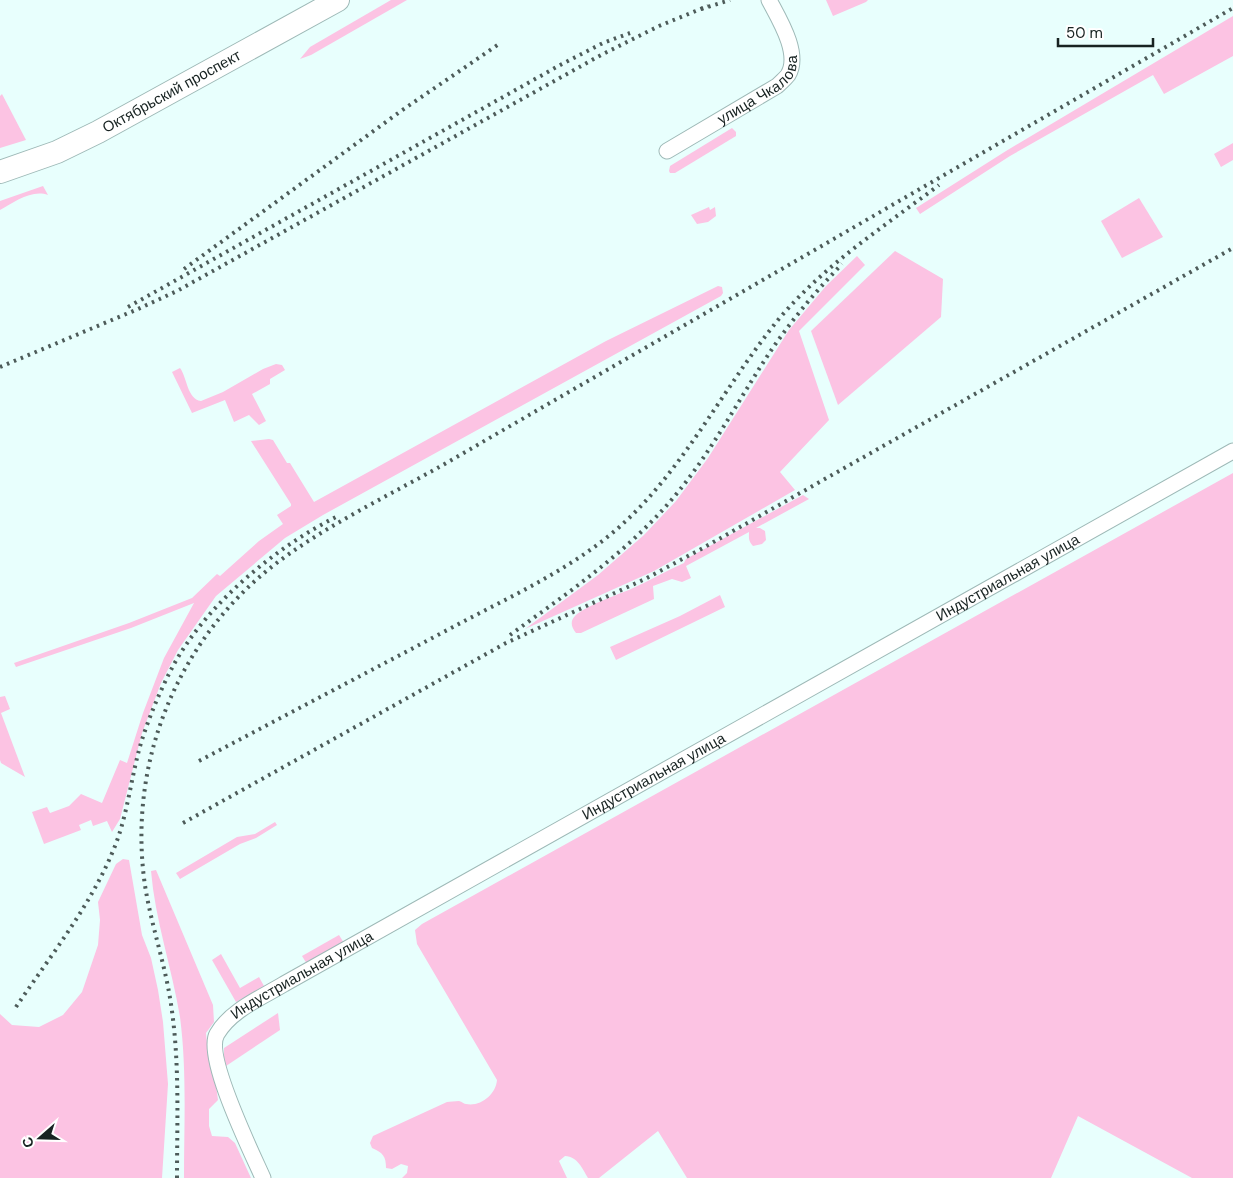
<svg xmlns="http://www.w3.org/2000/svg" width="1233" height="1178" font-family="'DM Sans',sans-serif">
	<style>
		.green { fill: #fcc3e3 }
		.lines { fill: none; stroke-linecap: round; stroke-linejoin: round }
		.street-casing { stroke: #9eb9b7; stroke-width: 17 }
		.primary-casing { stroke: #9eb9b7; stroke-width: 24 }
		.street { stroke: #fff; stroke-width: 15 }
		.primary { stroke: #fff; stroke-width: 22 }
		.rail { stroke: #4d5b59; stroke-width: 4; stroke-dasharray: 2.5 5; stroke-linecap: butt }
		.labels { text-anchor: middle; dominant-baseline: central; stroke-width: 4; stroke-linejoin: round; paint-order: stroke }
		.street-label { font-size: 15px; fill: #182322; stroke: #fff }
	</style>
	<rect width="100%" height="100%" fill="#e8fffd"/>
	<g class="green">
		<polygon points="391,0 407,0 311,55 300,59 310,47"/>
		<polygon points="826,0 868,0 866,2 833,16"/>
		<polygon points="1233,16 1233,56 1164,94 1153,75 1010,156 920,214 916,208 1006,151"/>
		<polygon points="2,94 26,140 0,148 0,96"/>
		<polygon points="732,128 736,132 736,136 675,173 670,173 669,171 670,166"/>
		<polygon points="1233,143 1233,160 1221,167 1214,154"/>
		<path d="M43 186 48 195C32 189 14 202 0 210V201Z"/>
		<polygon points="1139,198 1163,237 1122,258 1101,221"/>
		<polygon points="709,207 710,210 715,207 716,216 708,222 697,224 691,215"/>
		<polygon points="895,251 943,279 941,317 838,405 811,331"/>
		<polygon points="857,256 865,265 799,331 829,420 780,472 795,490 654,571 525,629 598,575 644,535 676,501 708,458 789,330 826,286"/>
		<polygon points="718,286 722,287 723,293 721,296 323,515 285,538 216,596 178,650 161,683 142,733 120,819 112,832 107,821 93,826 91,820 79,825 81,830 44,844 32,812 47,807 50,813 69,806 81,794 102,803 120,760 127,763 143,713 164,658 194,603 131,628 16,667 14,663 129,623 192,598 217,574 220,576 259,541 283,524 277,515 291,506 291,504 251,441 269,439 273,440 287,463 290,463 314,502 606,341"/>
		<path d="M276 364 282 365 285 370 270 379V384L252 394 266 421 259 425 249 415 234 422 225 400 192 413 172 372 180 368C187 377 187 399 201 401L223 392 263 369Z"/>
		<path d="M1233 473V1178H1192L1078 1116 1051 1178H687L658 1131 599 1178H588C582 1168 578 1157 565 1156L559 1161 567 1178H402L407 1173 408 1166 401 1164 392 1169 386 1168C386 1156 383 1153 372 1148L370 1143 373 1136 447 1102C450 1102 455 1101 459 1101 463 1102 462 1103 466 1104 481 1107 496 1094 497 1080L417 944 415 930 422 924Z"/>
		<path d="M803 495 809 499 756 528H760L765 531 766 540 762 544 753 546C748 541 749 537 749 532L686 566 691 578 682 582 672 579 653 586 654 599 581 633H576C571 627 570 621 575 616 585 606 617 595 631 589 649 581 666 571 684 563L686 559Z"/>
		<polygon points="720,595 725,607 616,660 610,647 680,616"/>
		<polygon points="5,696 10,709 1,713 25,777 1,763 0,760 0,697"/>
		<polygon points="275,822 277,825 256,838 240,844 180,879 176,873 237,837 255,834"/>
		<polygon points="123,859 129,860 142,935 151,958 158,990 163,1022 168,1084 162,1178 0,1178 0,1014 12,1025 39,1027 63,1015 82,992 98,945 100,920 98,902 116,864"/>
		<path d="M156 870 213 1005 214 1022 206 1033 208 1053 215 1078 218 1100 209 1109V1126L212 1136 228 1137 235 1143 251 1178H184C184 1124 187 1071 180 1017 172 968 155 920 151 871Z"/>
		<polygon points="339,935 344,943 307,964 302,956"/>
		<polygon points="221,954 240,988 259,977 264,986 236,1002 212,960"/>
		<polygon points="278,1013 280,1030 226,1066 224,1057 224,1048"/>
	</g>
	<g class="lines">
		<defs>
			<g id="street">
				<path id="s1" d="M667 151 777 86C780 83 785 79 788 75 801 54 779 19 769 0"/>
				<path id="s2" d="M263 1178C252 1153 204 1056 217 1034 231 1010 261 998 284 984L1233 451"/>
			</g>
			<g id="primary">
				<path id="s3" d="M0 172 57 152 98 132 338 0"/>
			</g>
		</defs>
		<use href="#street" class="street-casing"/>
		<use href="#primary" class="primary-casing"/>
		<use href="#street" class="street"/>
		<use href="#primary" class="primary"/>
		<g class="rail">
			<polyline points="701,9 730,0"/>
			<polyline points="184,269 401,111 499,44"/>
			<polyline points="128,307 562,64 603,43 630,33"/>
			<polyline points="0,367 138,309 177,291 601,55 659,26 708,6"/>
			<path d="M510 635C569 592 631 550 678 492 713 449 739 399 770 352 791 321 815 292 842 264"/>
			<path d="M199 761C284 716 368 672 453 627 513 595 579 566 628 519 687 463 726 384 778 320 824 265 882 228 939 185"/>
			<polyline points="183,823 506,643 645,579 703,548 1233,248"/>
			<path d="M16 1007C51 955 92 904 115 846 128 813 131 777 141 743 149 717 160 691 173 666 206 605 274 548 336 517"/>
			<path d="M177 1178C177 1118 180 1058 170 998 163 955 147 913 143 869 131 745 188 624 289 554 336 521 391 494 441 466L1233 8"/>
		</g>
	</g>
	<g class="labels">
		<g class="street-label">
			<text stroke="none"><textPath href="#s1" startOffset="112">улица Чкалова</textPath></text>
			<text stroke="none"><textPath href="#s3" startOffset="190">Октябрьский проспект</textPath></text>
			<text stroke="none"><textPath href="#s2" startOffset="1068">Индустриальная улица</textPath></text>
			<text stroke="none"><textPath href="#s2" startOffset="662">Индустриальная улица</textPath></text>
			<text stroke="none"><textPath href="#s2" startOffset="258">Индустриальная улица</textPath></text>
		</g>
	</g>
	<g transform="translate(40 1138) rotate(250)" stroke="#ffffff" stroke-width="4" paint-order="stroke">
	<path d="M0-4L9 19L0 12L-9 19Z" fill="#182322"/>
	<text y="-8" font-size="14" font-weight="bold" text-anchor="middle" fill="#182322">С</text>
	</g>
	<path d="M1058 38v8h95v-8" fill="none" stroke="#182322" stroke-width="2.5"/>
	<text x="1066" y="38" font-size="15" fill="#182322" stroke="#ffffff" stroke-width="4" paint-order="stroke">50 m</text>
</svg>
